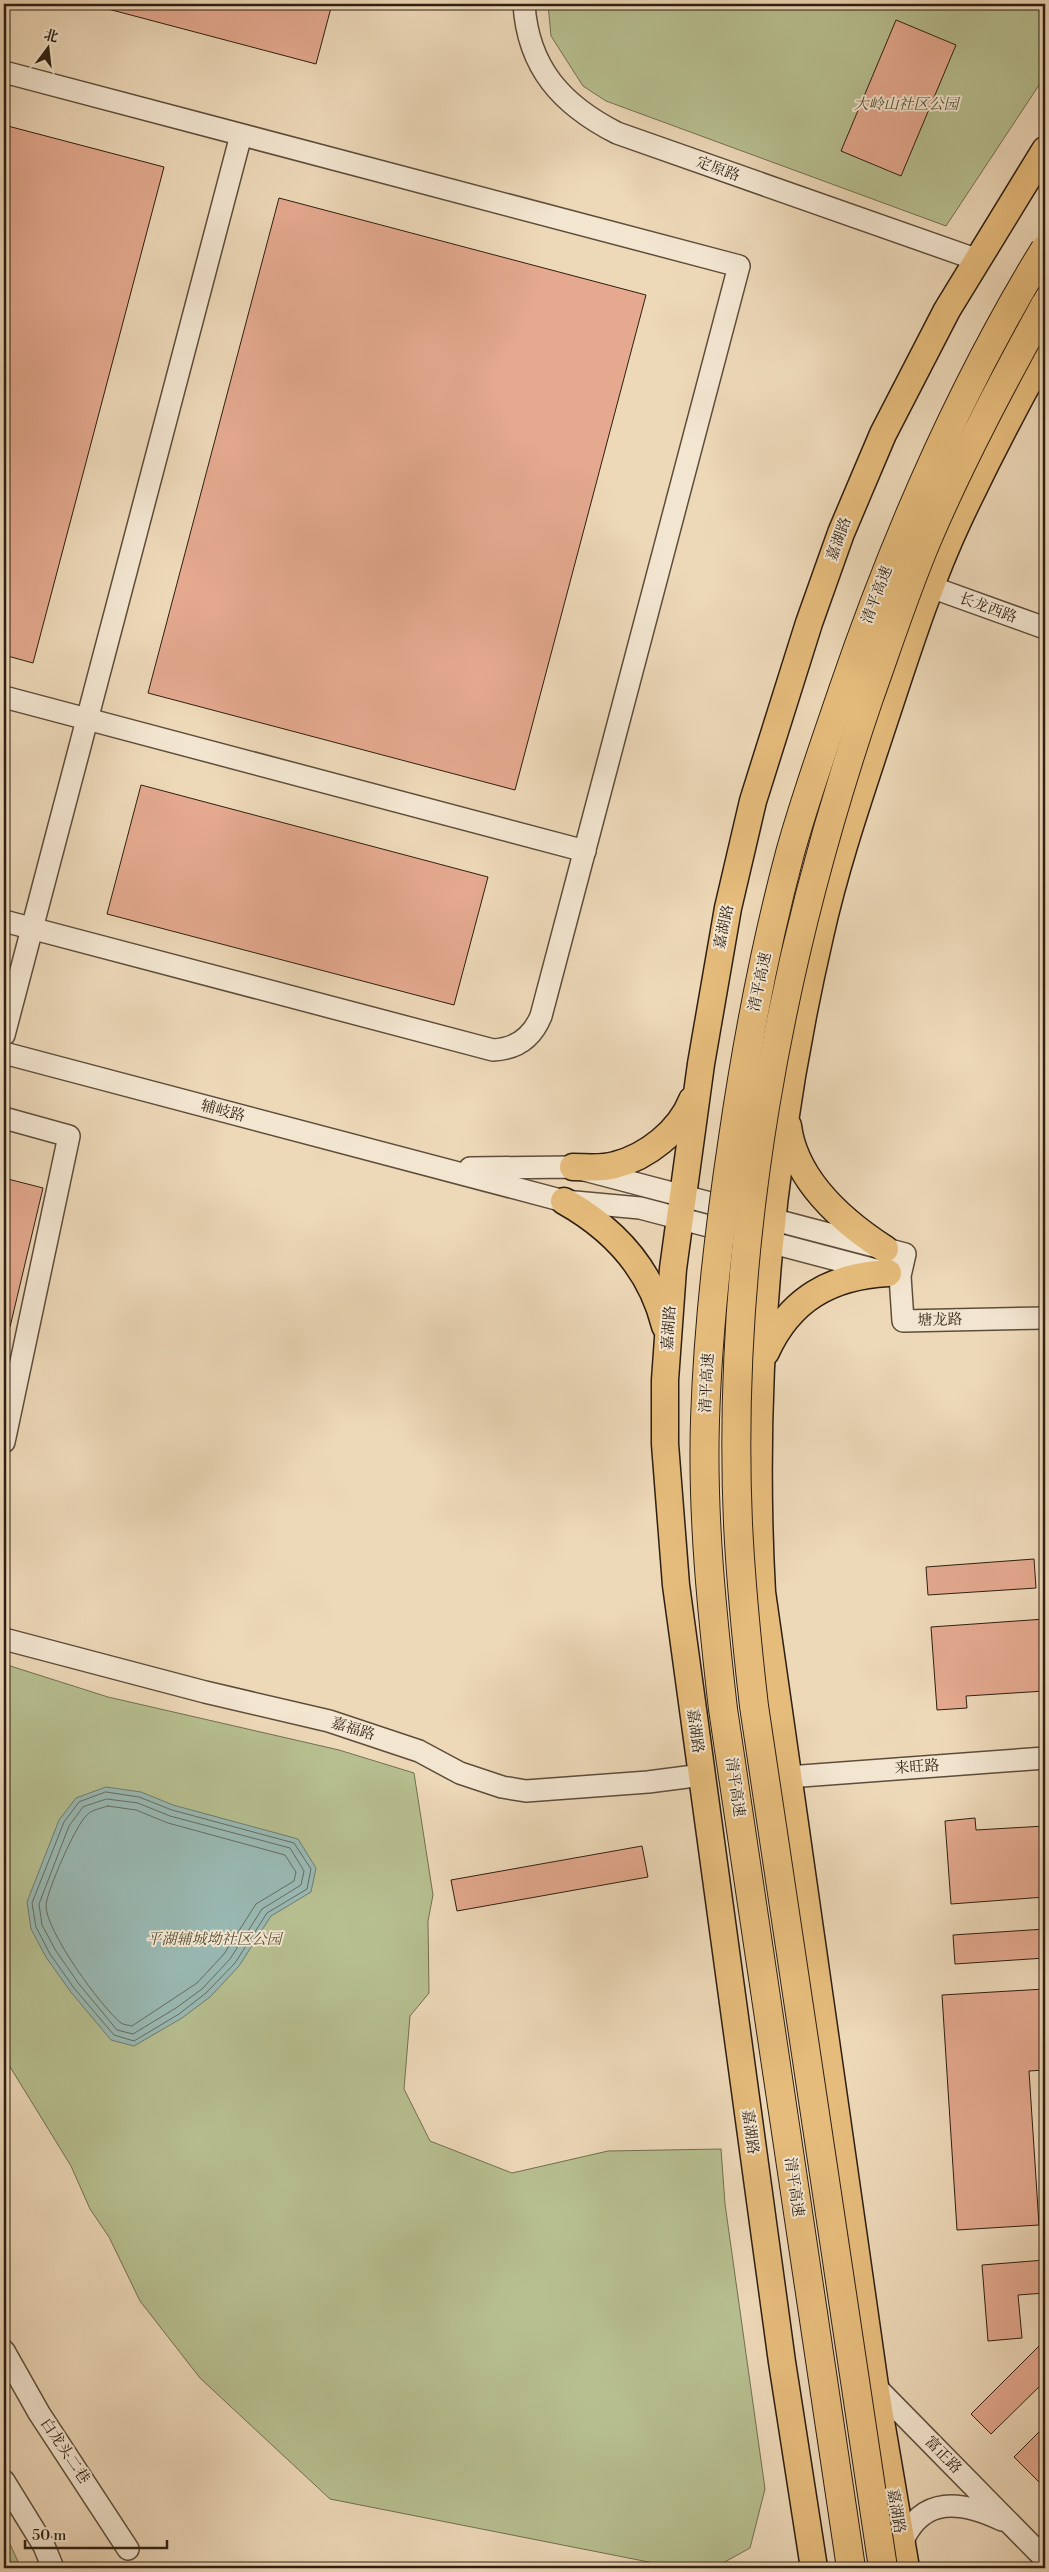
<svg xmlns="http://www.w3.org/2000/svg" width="1049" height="2572" font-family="'Libre Bodoni','Noto Serif SC',serif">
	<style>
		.green { fill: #b7bf90; stroke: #726f50 }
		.water { fill: #99b9b3; stroke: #6e7b72 }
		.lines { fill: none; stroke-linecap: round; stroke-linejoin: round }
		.shore { stroke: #646c62; stroke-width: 1 }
		.building { fill: #e4a98f; stroke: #2e1f11 }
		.minor-casing { stroke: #5e4d3b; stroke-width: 24 }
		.major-casing { stroke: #2e1f11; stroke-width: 29 }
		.minor { stroke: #f3e6d1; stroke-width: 21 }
		.major { stroke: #e6bc7c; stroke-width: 26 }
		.highway-bridge-casing { stroke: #2e1f11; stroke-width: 30; stroke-linecap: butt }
		.highway-bridge { stroke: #e6bc7c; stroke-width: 28 }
		.labels { text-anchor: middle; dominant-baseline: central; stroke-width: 4; stroke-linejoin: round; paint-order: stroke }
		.park-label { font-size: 15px; font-style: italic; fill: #574f37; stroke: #f3e6d1 }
		.street-label { font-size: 15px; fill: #2e1f11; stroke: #f3e6d1 }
	</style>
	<rect width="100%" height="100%" fill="#edd8b8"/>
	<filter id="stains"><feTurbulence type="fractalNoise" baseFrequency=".004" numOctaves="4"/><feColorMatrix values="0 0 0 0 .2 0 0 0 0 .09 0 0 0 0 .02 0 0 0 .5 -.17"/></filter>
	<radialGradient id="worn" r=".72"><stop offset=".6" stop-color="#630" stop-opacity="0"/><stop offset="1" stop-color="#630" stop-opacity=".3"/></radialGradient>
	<g class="green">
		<polygon points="548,4 1045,4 1045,76 946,226 606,101 583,86 551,36"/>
		<polygon points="4,1664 108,1697 339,1750 414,1773 433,1895 428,1921 429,1993 410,2016 404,2089 430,2141 512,2173 608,2151 721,2149 725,2204 765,2489 750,2548 714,2568 679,2568 330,2499 200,2378 140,2301 109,2237 90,2209 71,2166 4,2057"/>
		<polygon points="4,2531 21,2568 4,2568"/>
	</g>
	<polygon class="water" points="106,1787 141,1792 173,1805 298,1839 316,1868 311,1892 271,1916 239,1966 210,1997 182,2018 134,2046 111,2040 70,1991 46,1957 31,1929 27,1902 59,1820 76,1798"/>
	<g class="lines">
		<g class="shore">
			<polygon points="106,1792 139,1797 172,1810 294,1843 311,1869 307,1889 267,1913 235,1963 206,1993 179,2014 134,2041 114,2035 74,1988 50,1954 36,1927 32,1903 64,1822 79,1802"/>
			<polygon points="107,1799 138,1803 170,1816 290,1848 304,1871 301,1885 262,1909 230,1959 202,1989 176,2008 133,2034 117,2030 79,1984 56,1951 42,1925 39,1904 69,1826 83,1807"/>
			<path d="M108 1806 136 1810 168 1823 285 1855 296 1872 294 1881 256 1904 224 1954 197 1983 132 2026C129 2025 124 2025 121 2023 101 2007 45 1930 46 1905 47 1891 76 1824 87 1815 91 1810 102 1808 108 1806Z"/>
		</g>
	</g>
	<g class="building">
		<polygon points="108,4 332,4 316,64 108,9"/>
		<polygon points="896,20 956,45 901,176 841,151"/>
		<polygon points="4,125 164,167 33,663 4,655"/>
		<polygon points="279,198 646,295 515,790 148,693"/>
		<polygon points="141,785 488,877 454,1005 107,914"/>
		<polygon points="4,1178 43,1188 10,1327 4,1326"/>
		<polygon points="1034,1559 1036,1588 928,1595 926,1567"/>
		<polygon points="1045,1619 1045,1691 966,1696 967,1708 937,1710 931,1627"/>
		<polygon points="975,1818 976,1830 1045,1826 1045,1897 951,1904 945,1821"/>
		<polygon points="642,1846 648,1877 457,1911 451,1880"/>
		<polygon points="1045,1929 1045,1958 955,1964 953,1935"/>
		<polygon points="1045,1989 1045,2070 1029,2071 1039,2225 957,2230 942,1995"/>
		<polygon points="1045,2260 1045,2293 1018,2295 1022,2338 988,2341 982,2265"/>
		<polygon points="1045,2340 1045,2381 991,2434 971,2414"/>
		<polygon points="1045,2426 1045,2488 1014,2457"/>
	</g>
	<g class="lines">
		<defs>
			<g id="minor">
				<path d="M524 4C528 68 562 105 617 133L978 260"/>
				<path d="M4 72 739 266 541 1016C532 1038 516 1049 493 1050L4 921"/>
				<polyline points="931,587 1045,628"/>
				<polyline points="4,697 585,851"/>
				<polyline points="4,1035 241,135"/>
				<polyline points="4,1053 564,1201 640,1208 883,1272"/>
				<polyline points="4,1118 69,1136 4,1442"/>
				<polyline points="470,1168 573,1167 905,1254 900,1276 903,1321 1045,1318"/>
				<polyline points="4,1639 205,1692 329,1721 419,1751 460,1773 502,1787 526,1791 648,1782 702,1775"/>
				<polyline points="788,1777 1045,1758"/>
				<polyline points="4,2351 39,2413 128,2549"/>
				<polyline points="875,2386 1045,2559"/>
				<polyline points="4,2481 44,2546 53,2568"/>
				<path d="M902 2543C922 2495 962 2501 1002 2520"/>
			</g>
			<g id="major">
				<path d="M788 1126C795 1180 842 1221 885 1249"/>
				<path d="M573 1167C586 1167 602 1169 615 1165 647 1157 680 1131 692 1100"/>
				<path d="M564 1201C614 1229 651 1269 665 1326"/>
				<path d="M766 1352C790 1299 831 1276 888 1273"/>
				<polyline points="814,2568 782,2362 676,1585 665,1444 665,1380 673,1269 701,1064 728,908 753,801 809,623 841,533 883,434 947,310 1045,150"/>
				<path d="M906 2568 875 2386 762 1592C750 1374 771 1148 820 936 836 864 860 795 883 725 906 656 928 585 959 519 986 462 1015 406 1045 352"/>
			</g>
		</defs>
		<use href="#minor" class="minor-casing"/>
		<use href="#major" class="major-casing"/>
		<use href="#minor" class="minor"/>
		<use href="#major" class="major"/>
		<defs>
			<g id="highway-bridge">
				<path d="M851 2568 723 1709C712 1613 702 1517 705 1420 708 1325 719 1231 733 1138 747 1042 765 947 790 853 805 799 824 746 842 693 895 538 959 389 1045 249"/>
				<path d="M883 2568 754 1706C747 1645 741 1585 738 1524 726 1245 779 962 869 698 888 645 905 592 927 540 961 460 1003 382 1045 305"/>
			</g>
		</defs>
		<use href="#highway-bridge" class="highway-bridge-casing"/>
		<use href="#highway-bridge" class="highway-bridge"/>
	</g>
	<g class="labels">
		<g class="park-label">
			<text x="906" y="104">大岭山社区公园</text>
			<text x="214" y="1939">平湖辅城坳社区公园</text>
		</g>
		<g class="street-label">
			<text transform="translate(718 169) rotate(20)">定原路</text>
			<text transform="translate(839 539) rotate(-70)">嘉湖路</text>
			<text transform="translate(877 595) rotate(-69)">清平高速</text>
			<text transform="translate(988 608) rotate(20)">长龙西路</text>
			<text transform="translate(724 927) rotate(-78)">嘉湖路</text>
			<text transform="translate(760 982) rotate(-78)">清平高速</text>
			<text transform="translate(223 1111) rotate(15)">辅岐路</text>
			<text transform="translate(940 1320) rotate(-1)">塘龙路</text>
			<text transform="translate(669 1328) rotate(-86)">嘉湖路</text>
			<text transform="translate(707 1383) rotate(-87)">清平高速</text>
			<text transform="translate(353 1729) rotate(17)">嘉福路</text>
			<text transform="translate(695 1731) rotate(82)">嘉湖路</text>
			<text transform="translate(917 1767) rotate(-4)">来旺路</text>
			<text transform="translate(735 1787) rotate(82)">清平高速</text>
			<text transform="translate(750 2132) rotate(82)">嘉湖路</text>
			<text transform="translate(794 2187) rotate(82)">清平高速</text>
			<text transform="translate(65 2451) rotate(56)">白龙头二巷</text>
			<text transform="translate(943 2455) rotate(46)">富正路</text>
			<text transform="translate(896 2511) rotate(80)">嘉湖路</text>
		</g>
	</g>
	<rect width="1049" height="2572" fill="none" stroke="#edd8b8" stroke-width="20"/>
	<rect x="5" y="5" width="1039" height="2562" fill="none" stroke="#2e1f11" stroke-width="2.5"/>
	<rect x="10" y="10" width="1029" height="2552" fill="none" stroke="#2e1f11"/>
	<g transform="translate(48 48) rotate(15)" stroke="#f3e6d1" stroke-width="4" paint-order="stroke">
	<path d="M0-4L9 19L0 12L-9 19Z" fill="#2e1f11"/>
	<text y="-8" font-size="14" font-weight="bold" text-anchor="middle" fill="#2e1f11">北</text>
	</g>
	<path d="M25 2540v8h142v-8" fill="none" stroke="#2e1f11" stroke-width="2.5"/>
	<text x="32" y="2540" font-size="15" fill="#2e1f11" stroke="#f3e6d1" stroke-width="4" paint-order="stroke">50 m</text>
	<rect width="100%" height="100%" filter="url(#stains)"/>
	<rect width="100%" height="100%" fill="url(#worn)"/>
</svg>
